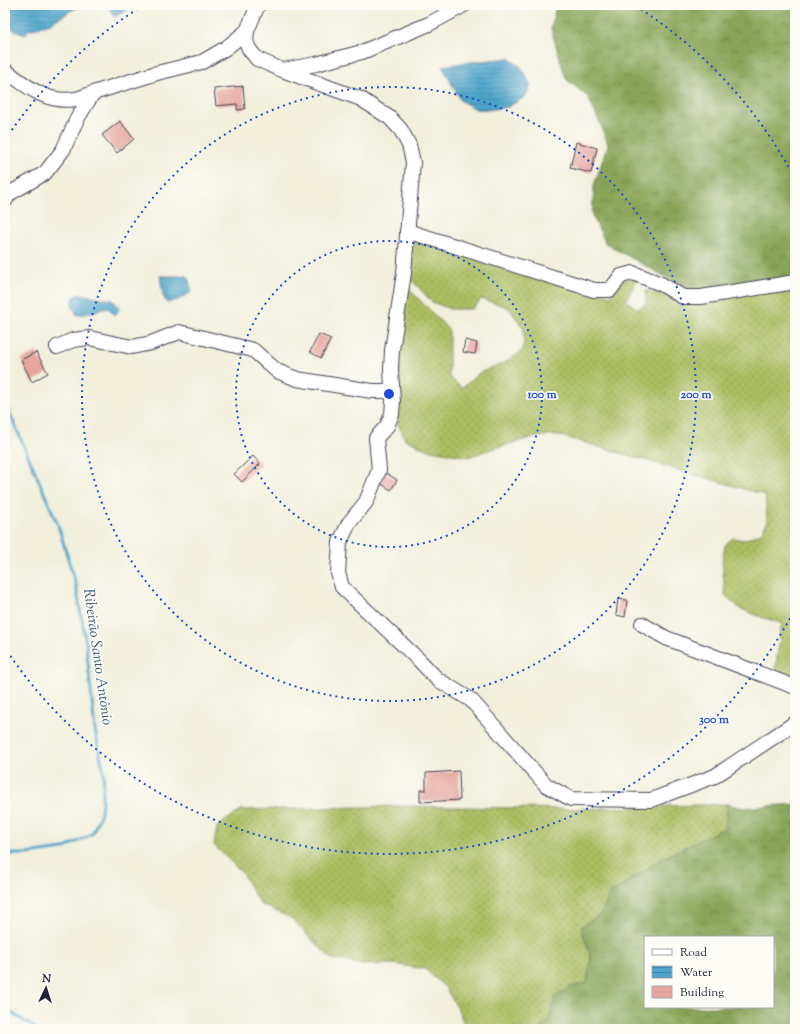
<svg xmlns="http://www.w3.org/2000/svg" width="800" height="1034" font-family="'Sorts Mill Goudy',serif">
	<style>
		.grass { fill: url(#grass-dots); stroke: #67704e }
		.forest { fill: url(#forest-crowns); stroke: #56644a; fill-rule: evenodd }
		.water { fill: url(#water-rules); stroke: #386483 }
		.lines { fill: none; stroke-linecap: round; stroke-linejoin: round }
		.stream { stroke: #4ea5cb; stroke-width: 3 }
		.building { fill: #e6a69d }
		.minor-casing { stroke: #414153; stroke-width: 16 }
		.minor { stroke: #fff; stroke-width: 14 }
		.ring { fill: none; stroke: #1d4ed8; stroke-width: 2; stroke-dasharray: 2 4 }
		.labels { text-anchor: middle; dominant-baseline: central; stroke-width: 3.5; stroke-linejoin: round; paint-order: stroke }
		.water-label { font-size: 15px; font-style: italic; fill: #365d7c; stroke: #fdfcf7 }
		.centre { fill: #1d4ed8; stroke: #fdfcf7; stroke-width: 2 }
		.ring-label { font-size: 12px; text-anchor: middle; font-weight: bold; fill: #1d4ed8; stroke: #fdfcf7; stroke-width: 3.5; stroke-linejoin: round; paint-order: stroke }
	</style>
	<defs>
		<pattern id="grass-dots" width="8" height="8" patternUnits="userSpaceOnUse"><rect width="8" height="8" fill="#acbe62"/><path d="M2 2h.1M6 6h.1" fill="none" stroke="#8c9a52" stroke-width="1.8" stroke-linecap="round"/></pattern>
		<pattern id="forest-crowns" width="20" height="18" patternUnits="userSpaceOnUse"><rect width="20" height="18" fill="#89a558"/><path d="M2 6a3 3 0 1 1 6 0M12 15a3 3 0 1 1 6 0" fill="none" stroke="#70864a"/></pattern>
		<pattern id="water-rules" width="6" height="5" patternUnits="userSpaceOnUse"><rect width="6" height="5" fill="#4ea5cb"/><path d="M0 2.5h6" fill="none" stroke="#4086a6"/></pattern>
	</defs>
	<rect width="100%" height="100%" fill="#fdfcf7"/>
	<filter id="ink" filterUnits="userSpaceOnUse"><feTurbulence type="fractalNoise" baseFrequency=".025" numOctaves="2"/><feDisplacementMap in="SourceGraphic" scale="8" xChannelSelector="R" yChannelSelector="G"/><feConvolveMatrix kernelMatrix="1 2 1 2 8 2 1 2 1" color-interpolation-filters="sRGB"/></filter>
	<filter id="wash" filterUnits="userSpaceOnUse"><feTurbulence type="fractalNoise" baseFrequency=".012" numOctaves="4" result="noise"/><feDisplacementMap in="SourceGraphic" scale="16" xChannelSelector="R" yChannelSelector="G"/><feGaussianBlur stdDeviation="0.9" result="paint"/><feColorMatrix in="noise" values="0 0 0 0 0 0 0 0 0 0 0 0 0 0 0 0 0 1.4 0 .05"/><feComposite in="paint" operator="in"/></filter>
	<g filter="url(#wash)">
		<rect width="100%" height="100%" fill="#f2efdb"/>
		<g class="grass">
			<polygon points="411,234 611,296 624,279 638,278 626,300 637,309 646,304 646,291 669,294 795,284 795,681 775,671 782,623 763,618 739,608 725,595 722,561 725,545 733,538 744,540 761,533 767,523 765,495 565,437 549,435 531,438 488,450 469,457 426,449 405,439 398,424 397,412 400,395 396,374 405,285 449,330 449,377 462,388 479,373 504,363 523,350 524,329 508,307 482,299 472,309 450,309 432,302 409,277"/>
			<path d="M727 804 725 828C701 839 677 850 654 864 638 873 626 885 610 893L602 913 581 927 591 958 587 983 570 987 555 997 549 1020 541 1029H466L458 1009 445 987 425 969 393 964 362 965 330 958 291 918 260 904 242 873 214 845 217 827 241 810 398 806 575 809Z"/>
		</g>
		<g class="forest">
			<polygon points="556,5 795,5 795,279 701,295 691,291 606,244 592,215 594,185 608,145 603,130 588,97 566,79 551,29"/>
			<path d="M727 804 743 808 795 804V1029H541L549 1020 555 997 570 987 587 983 591 958 581 927 602 913 610 893C626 885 638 873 654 864 677 850 700 839 725 828ZM645 937H773V1007H645Z"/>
		</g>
		<g class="water">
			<path d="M5 5H81L47 25 28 30 25 35C7 29 5 23 5 5Z"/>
			<polygon points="108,5 132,5 128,10 114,17"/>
			<polygon points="509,58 521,67 531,85 525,97 508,107 488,110 476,109 461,101 442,66 463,63"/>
			<polygon points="160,276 188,276 192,292 178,300 167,303 163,296"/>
			<polygon points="79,294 113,300 120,308 115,315 108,308 85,314 77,315 72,305 74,297"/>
		</g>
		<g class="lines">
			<g class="stream">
				<polyline points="5,402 58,525 76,585 86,644 95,730 104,774 101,813 92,834 63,849 27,854 5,854"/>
				<polyline points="5,1009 37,1029"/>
			</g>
		</g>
		<g id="blocks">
			<g class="building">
				<polygon points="243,86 245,109 237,110 237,104 216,106 214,89"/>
				<polygon points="120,121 134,139 117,153 102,135"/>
				<polygon points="576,142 597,148 591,173 570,168"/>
				<polygon points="319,334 331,339 321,358 310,352"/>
				<polygon points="465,340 477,343 475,354 463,352"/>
				<polygon points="36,352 48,373 32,382 21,360"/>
				<polygon points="253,456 260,464 242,482 234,474"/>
				<polygon points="386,473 397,480 391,490 380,483"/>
				<polygon points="618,599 627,600 625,617 616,615"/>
				<polygon points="459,771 460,800 420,802 420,790 426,790 426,773"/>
			</g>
		</g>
	</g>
	<g filter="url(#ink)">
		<use href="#blocks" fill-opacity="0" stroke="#414153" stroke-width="1"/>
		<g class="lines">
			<defs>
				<g id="minor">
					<polyline points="258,5 247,31 246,41 249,49 257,59 282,70 361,99 390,118 401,130 409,145 413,162 404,273 392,350 391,370 393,401 392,414 387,426 376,438 379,470 366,502 349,523 340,542 338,573 342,587 421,662 437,679 471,700 546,785 571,799 651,800 715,776 795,723"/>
					<path d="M5 70C26 86 47 104 75 99 81 98 87 95 93 93"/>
					<polyline points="283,70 316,64 362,52 429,24 464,5"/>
					<polyline points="5,201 9,194 45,173 63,150 77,119 93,93 157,73 202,62 226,48 247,31"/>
					<polyline points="407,231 594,290 610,290 621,276 633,273 661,284 683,297 701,297 795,282"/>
					<polyline points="57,347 73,340 89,338 132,347 151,343 179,332 253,350 277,371 297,379 372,391 392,391"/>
					<polyline points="642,624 666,638 795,687"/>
				</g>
			</defs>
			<use href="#minor" class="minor-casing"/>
			<use href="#minor" class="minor"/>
		</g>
	</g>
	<g class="ring">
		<circle cx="389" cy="394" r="153"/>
		<circle cx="389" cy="394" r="307"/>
		<path d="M793 613A460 460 0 0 1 5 648M5 140A460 460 0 0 1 142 6M636 6A460 460 0 0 1 793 175"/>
	</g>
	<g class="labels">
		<g class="water-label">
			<text transform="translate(97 657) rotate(82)">Ribeirão Santo Antônio</text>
		</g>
	</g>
	<circle cx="389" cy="394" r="6" class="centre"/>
	<g class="ring-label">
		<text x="542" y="398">100 m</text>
		<text x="696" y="398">200 m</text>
		<text x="714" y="723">300 m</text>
	</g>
	<rect width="800" height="1034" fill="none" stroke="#fdfcf7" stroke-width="20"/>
	<rect x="644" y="936" width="130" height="72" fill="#fdfcf7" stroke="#a5a5ac"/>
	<rect x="652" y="949" width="20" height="6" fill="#ffffff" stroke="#a5a5ac"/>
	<text x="680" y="956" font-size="12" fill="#22223b">Road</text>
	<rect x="652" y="966" width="20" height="12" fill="url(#water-rules)" stroke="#a5a5ac"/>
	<text x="680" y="976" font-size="12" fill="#22223b">Water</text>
	<rect x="652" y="986" width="20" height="12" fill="#e6a69d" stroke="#a5a5ac"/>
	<text x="680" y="996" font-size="12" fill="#22223b">Building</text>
	<g transform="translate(46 988) rotate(4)" stroke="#fdfcf7" stroke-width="3" paint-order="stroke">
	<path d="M0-3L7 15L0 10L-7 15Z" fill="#22223b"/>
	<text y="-6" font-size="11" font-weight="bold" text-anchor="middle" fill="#22223b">N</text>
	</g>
</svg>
